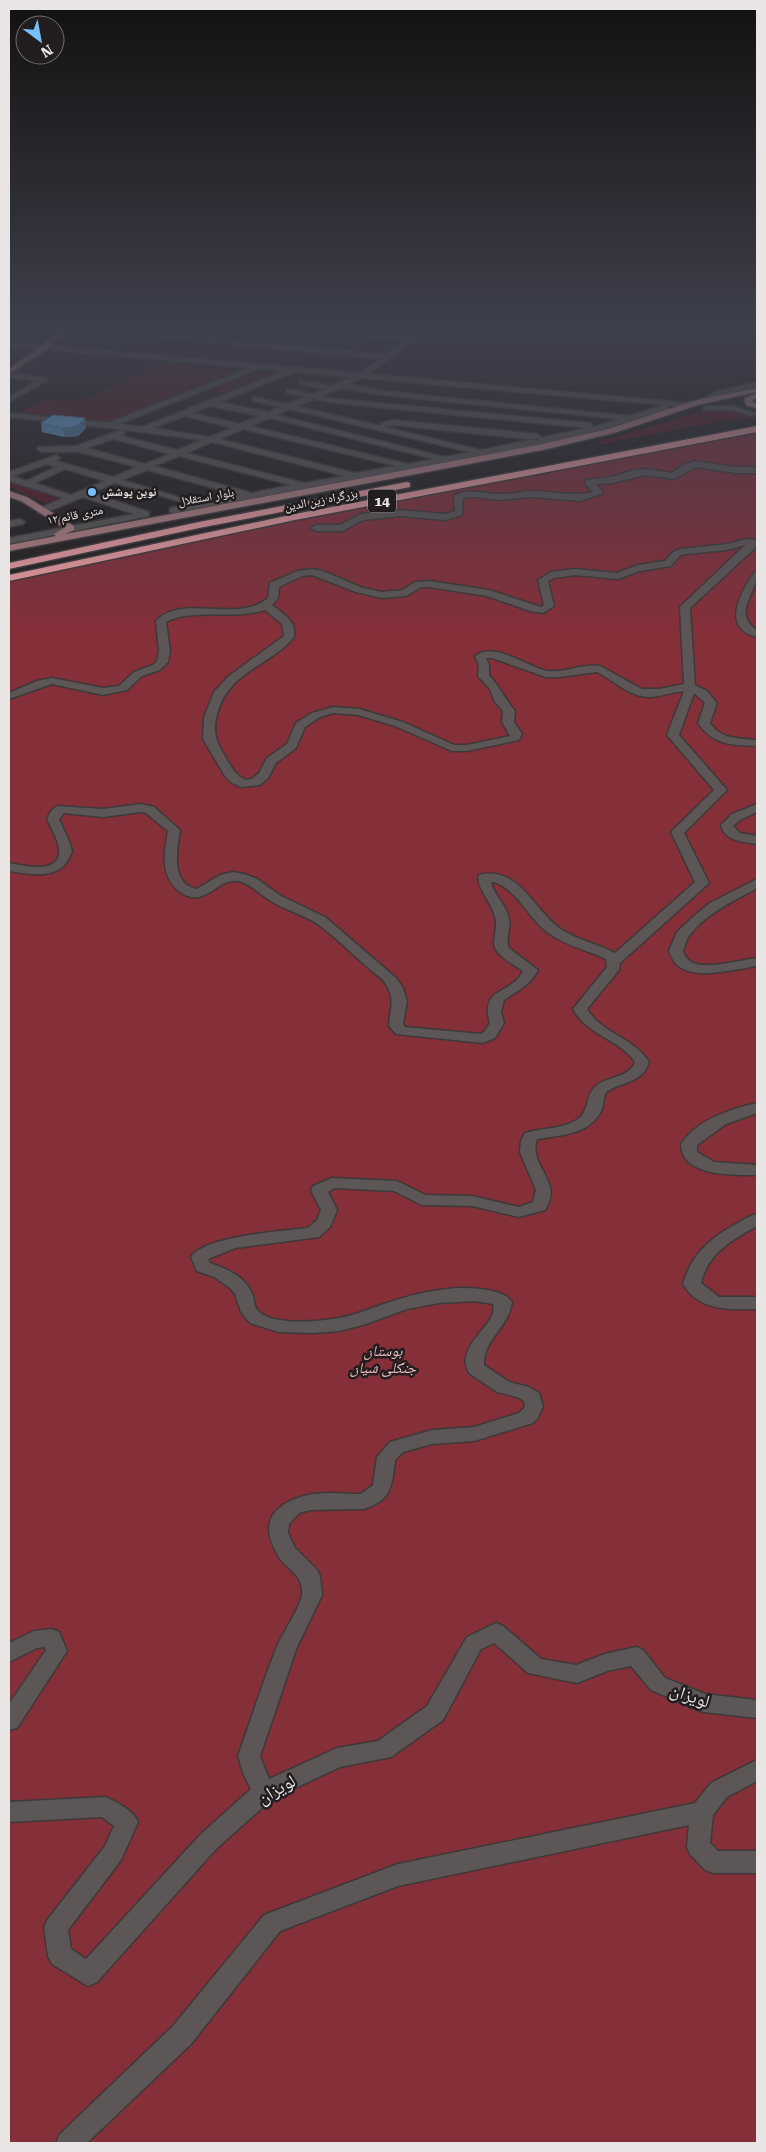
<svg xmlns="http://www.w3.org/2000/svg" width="766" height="2152" font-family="'Roboto Serif','Noto Naskh Arabic',serif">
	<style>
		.green { fill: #571921 }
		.forest { fill: #852f39 }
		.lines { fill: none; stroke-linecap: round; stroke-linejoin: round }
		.minor-casing { stroke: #3d3939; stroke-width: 3 }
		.major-casing { stroke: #3d3939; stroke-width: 3 }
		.highway-casing { stroke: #3d3939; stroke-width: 3 }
		.minor { fill: #5c5656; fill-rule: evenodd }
		.major { fill: #b68285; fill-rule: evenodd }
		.highway { fill: #f2a0a4; fill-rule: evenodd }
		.wall { fill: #5fa3d9 }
		.shaded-wall { fill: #4e85b0 }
		.building { fill: #6fbefc; stroke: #4e85b0 }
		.poi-dot { fill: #78bff7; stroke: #221d1e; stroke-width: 2 }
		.labels { text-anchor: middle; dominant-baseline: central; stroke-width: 5; stroke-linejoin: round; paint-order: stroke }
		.far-poi-label { font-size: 12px; font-weight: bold; fill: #e9e5e5; stroke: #221d1e; text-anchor: start }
		.far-street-label { font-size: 12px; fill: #e9e5e5; stroke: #221d1e }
		.shield { fill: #221d1e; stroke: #ada9a9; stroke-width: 1 }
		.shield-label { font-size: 14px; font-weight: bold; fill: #e9e5e5 }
		.park-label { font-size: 15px; font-style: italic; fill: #f1bdbf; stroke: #221d1e }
		.near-street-label { font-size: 18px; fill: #e9e5e5; stroke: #221d1e }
	</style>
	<rect width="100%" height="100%" fill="#221d1e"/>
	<g class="green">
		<polygon points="164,362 240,371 107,423 21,412 39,401 88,399"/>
		<polygon points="252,372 271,375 228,393 205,390"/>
		<polygon points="725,409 754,416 720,422 698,413"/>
		<polygon points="696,413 717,422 601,444 598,442"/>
		<polygon points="9,482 64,498 47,504 9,487"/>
	</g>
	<polygon class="forest" points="757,428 757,2143 9,2143 9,577 291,517"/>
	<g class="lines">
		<defs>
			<g id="minor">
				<polygon points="58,331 91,334 95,336 91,338 61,335 58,335"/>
				<path d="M95 331H127L385 354 405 341 308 331H344L411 337 419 331H427L368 374 689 403 693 405 689 407 669 406V409L605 429 554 442 173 513 170 512V508L189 504 115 483 91 493 149 512V516L9 544V538L134 514 83 497 44 513H38V509L63 498 9 481V472L56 455 60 458 56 461 113 477 137 467 79 452H41L37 449 38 447 76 446 121 430 125 433 121 436 178 450 201 440 134 431 9 417V413L108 423 249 368 9 346V342L359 373 380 359ZM259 369 284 371 142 427 119 424ZM295 372 351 377 331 386 300 380V384L324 389 313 394 287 389V393L305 397 288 404 253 397V401L280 407 268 412 219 402ZM361 378 664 405 630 416 382 391 348 384ZM341 388 382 395 620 419 594 427 590 423 336 399 322 396ZM314 399 336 403 587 428 481 450 385 427 394 425 537 440 541 437 537 434 393 420 381 423V426L297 406ZM210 406 260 416 239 424 193 413ZM289 409 469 452 445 457 277 415ZM185 416 232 428 210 437 153 428ZM270 418 434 459 408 464 251 426ZM243 429 396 466 355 473 220 439ZM113 439 170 454 145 464 87 448ZM212 442 344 476 304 483 187 453ZM179 456 291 485 252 493 154 466ZM47 464 56 467 26 481 13 476ZM65 469 105 481 71 495 35 483ZM147 470 240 495 198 503 122 480Z"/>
				<polygon points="267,331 263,334 259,332 260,331"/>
				<polygon points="287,331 295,331 290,335 286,333"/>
				<polygon points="9,373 44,378 48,380 9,402 9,397 36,381 9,377"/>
				<polygon points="757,382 757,386 725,395 699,405 692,403 719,391"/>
				<polygon points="704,406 733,406 757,414 753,416 732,410 704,410"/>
				<path d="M695 461 735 467H757V473H735L696 467 674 479 645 475 612 483 595 484 603 492 601 494 580 501 531 497 501 500 476 497 463 498 462 515 446 520 399 516 363 520 342 531H316L311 528 316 525H340L361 514 399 510 446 514 455 511 454 496C466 487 486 494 500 494 510 495 521 491 531 491 552 491 572 497 593 492L585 484 586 480 611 477 634 470 645 469 672 473 683 465Z"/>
				<polygon points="20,519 25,522 23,524 9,527 9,521"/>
				<path d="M746 539 757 540V546L690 608 695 685 707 691 717 703 710 723C721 740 739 738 757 740V746C732 745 714 746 698 723L705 703 694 693 679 735 727 790 684 833 709 883 620 963 619 970 587 1009C601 1033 634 1038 649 1062 643 1083 621 1082 606 1092 603 1098 604 1105 601 1111 589 1135 561 1135 537 1139 528 1168 564 1180 545 1210L519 1217 472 1206 422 1205 394 1191 335 1188 328 1192 337 1210 330 1227 319 1237 235 1248 208 1259 210 1263C227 1269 244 1276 252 1293 255 1299 253 1306 258 1311 272 1325 314 1322 332 1319 352 1317 369 1309 387 1303 419 1292 459 1283 492 1291 500 1293 507 1295 512 1302 509 1327 483 1340 484 1365L509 1382 529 1387 539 1393 543 1407 537 1419 533 1423 474 1441 432 1444 403 1452 395 1460C392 1486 392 1500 364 1509L310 1510 299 1513 289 1524 288 1533 295 1548 317 1570 320 1576 322 1595 297 1647 260 1756 269 1779 337 1748 378 1741 427 1706 467 1637 496 1623 503 1626 541 1659 576 1665 605 1654 636 1647 643 1650 665 1678 705 1694 757 1700V1718L704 1712 696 1709 651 1690 631 1666 607 1671 577 1683 528 1673 494 1643 481 1649 443 1720 391 1757 340 1767 272 1799 216 1849 97 1982 88 1986 52 1964 48 1956 44 1927 48 1919 105 1846 114 1826 102 1817 9 1822V1802L105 1797C117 1802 133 1810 138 1822L121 1860 68 1930 71 1949 86 1959 200 1835 251 1789 243 1773 238 1756C251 1720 262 1684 276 1649 281 1635 301 1607 302 1594 303 1574 288 1571 279 1557 258 1523 272 1504 308 1495 325 1491 345 1494 361 1494L373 1485 377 1457 390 1442 432 1430 474 1427 519 1413 525 1407 524 1401 517 1397 497 1392 469 1373C453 1345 500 1324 493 1304L475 1301 439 1303 407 1309 366 1324 340 1331 313 1333 279 1332 250 1323 241 1312 235 1294 230 1288 214 1277 197 1271 191 1257C204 1236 283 1231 308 1228L317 1220 321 1210 311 1190 313 1186 332 1178 397 1181 425 1195 472 1196 519 1207 533 1202 536 1190 520 1152 521 1141 525 1133C541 1128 561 1129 575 1121 591 1112 584 1096 596 1086 607 1076 630 1078 635 1062 621 1040 588 1036 573 1009L607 967 606 959C587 950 564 945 547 932 527 917 518 890 494 882H491C494 896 507 905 509 919 511 928 505 940 509 948L538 970C530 986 518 990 504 1000L501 1012 504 1023 495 1038 483 1043 396 1034 389 1026C390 1006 397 999 383 980 360 962 340 940 316 923 302 914 285 910 271 901 261 895 253 886 242 882 218 873 206 912 179 891 160 876 164 853 168 831L146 813 141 812 103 817 64 813 59 819 69 841 72 851C63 881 33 875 9 871V863C23 865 61 876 59 849 58 839 51 828 47 819L51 811 57 806 103 809 141 804 154 807 180 830C177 850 170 884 197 889L220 875 233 872 244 874 257 879 281 896 325 917 396 978 403 988 407 1001 403 1024 405 1027 481 1034 484 1032 490 1023C479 986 512 995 523 971 514 965 492 954 494 941 495 932 498 923 494 914 490 901 480 892 478 878L479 875C520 865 534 912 562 930 578 940 598 944 615 953L695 882 671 832 714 790 667 735 684 691C673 692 662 696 652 697 630 698 615 681 597 672L560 677H546L492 658H486L489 665V675C499 686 505 699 515 711L514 722 522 734 519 740 467 751H452L395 726 358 715 333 713 320 717 305 727 296 748 276 763 268 778 260 785 241 787 232 783 225 776 203 739 204 717 214 692 229 676 284 636 282 624 265 610C234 620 190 608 166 622L170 651 168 662 160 670 142 676 127 690 103 695 52 684 9 699V693L37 681 52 678 103 688 119 686 134 672 153 665 157 661 159 651 156 621C181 593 238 624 268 598L270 583 297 571 312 569 323 571 363 588 382 592 403 590 415 582 429 581 489 590 541 607 544 605 538 580 551 572 575 569 617 573 638 565 665 561 674 551 681 549 727 544ZM745 545 680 607 684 684 659 689H642L600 666C581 663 562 675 543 670 526 665 490 640 475 657L479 665 478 676 490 689 495 702 503 711 502 722 510 736 467 745H454L403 722 359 709 333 707 312 713 296 723 287 744 267 758 259 773 252 779 246 780C234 775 229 763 222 751 214 738 213 726 218 711 231 670 270 666 294 637 297 621 283 614 272 605L278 598 279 587 302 576 312 575 356 592 382 598 406 596 421 587H429L487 596 530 611 543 613 554 606 548 581 554 578 575 575 618 579 640 571 671 566 680 555 685 554 727 550Z"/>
				<path d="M757 572C758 593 731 613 757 630V637C721 628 740 593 754 573Z"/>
				<path d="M757 804V812L740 820 733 826 740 833 757 836V844C744 842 724 841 721 825L732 814Z"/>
				<path d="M757 879V888C734 901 705 914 689 936 686 940 685 946 683 951 685 956 687 960 693 963 708 969 741 960 757 958V966C736 969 694 981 677 965 673 961 671 956 669 951L677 932 694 916 710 903Z"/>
				<path d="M757 1103V1113L726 1124 697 1145V1152L714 1162 757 1165V1175C734 1175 681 1177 681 1144 697 1120 730 1109 757 1103Z"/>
				<path d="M757 1214V1226C732 1240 708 1253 701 1283L719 1297H757V1309C729 1309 700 1312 683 1284 691 1255 710 1238 736 1224 743 1220 749 1216 757 1214Z"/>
				<polygon points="52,1629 59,1632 67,1651 17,1728 9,1730 9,1704 46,1650 45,1647 37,1648 9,1662 9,1643 34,1631"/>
				<polygon points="757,1760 757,1781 727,1797 713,1815 710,1843 718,1851 757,1851 757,1873 713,1873 705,1870 690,1854 687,1847 689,1825 398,1886 280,1931 191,2044 87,2143 56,2143 60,2134 173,2026 264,1915 398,1864 695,1803 711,1783"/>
			</g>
			<g id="major">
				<polygon points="58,331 66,331 48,349 9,374 9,369 42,345"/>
				<polygon points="757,388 757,392 698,405 614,433 543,450 9,551 9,545 56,536 54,534 64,528 21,501 9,497 9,491 27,497 74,526 74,530 65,534 543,444 608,429 693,401"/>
				<polygon points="757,393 757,398 752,401 757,404 757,408 747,406 744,400 745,398"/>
			</g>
			<g id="highway">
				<polygon points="757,426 757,432 295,520 9,581 9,575 295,514"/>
				<polygon points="407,482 410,483 410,487 199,528 9,569 9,563 199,522"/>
			</g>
		</defs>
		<use href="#minor" class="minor-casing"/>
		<use href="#major" class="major-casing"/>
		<use href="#highway" class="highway-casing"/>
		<use href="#minor" class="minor"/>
		<use href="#major" class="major"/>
		<use href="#highway" class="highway"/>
	</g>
	<polygon class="wall" points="85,418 86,428 78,436 64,437 42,432 41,423"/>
	<polygon class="shaded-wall" points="85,418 86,428 78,436 64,437 63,428"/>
	<polygon class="building" points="53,415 85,418 77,426 63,428 41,423"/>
	<linearGradient id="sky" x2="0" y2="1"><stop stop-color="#131010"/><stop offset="0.52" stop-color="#3e404c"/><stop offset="1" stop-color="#3e404c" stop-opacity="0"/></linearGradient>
	<rect width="766" height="633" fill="url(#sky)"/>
	<circle class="poi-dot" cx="92" cy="492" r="5"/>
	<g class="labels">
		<g class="far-poi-label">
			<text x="102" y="492">نوین پوشش</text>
		</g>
		<g class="far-street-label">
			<text transform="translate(206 497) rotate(-10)">بلوار استقلال</text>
			<text transform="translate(321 500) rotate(-11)">بزرگراه زین الدین</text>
			<text transform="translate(75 515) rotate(-11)">۱۲ متری قائم</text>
		</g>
		<rect class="shield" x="368" y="489.5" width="28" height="23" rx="4"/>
		<g class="shield-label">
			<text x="382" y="501">14</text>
		</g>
		<g class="park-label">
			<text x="383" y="1351">بوستان<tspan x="383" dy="17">جنگلی شیان</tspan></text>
		</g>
		<g class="near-street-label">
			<text transform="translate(690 1695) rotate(19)">لویزان</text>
			<text transform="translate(276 1789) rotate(-30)">لویزان</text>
		</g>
	</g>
	<rect width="766" height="2152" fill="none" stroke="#e9e5e5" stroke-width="20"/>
	<g transform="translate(40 40) rotate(148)"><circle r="24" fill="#221d1e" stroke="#726d6e"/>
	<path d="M0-4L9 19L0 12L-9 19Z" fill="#78bff7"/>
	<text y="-8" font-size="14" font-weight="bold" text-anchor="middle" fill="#e9e5e5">N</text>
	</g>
</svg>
